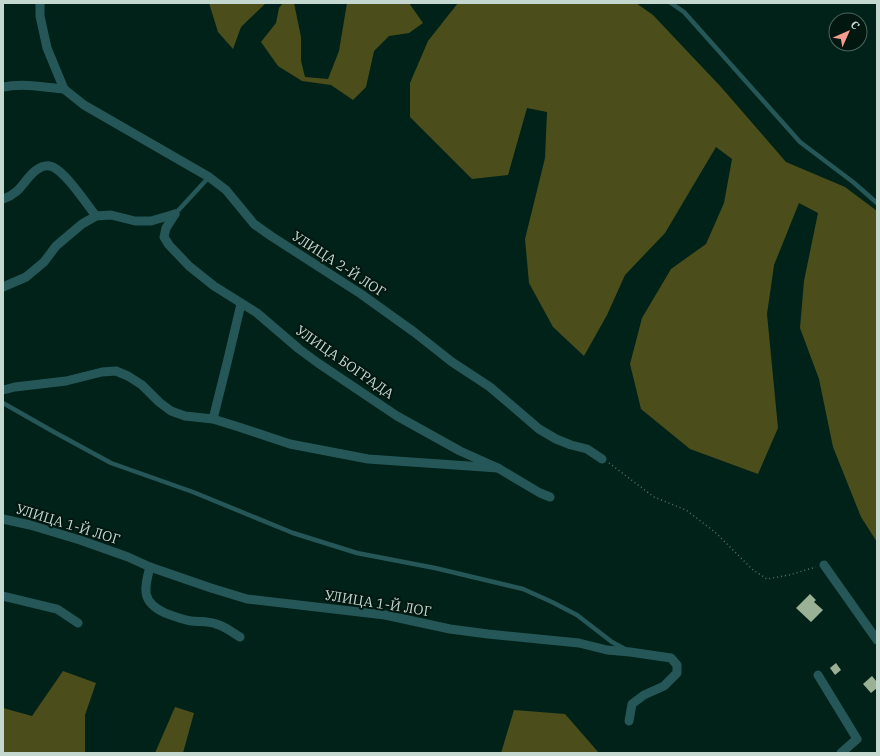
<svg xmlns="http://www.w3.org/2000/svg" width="880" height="756" font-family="'IBM Plex Serif',serif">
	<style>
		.forest { fill: #4b4e1b }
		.building { fill: #9bb196 }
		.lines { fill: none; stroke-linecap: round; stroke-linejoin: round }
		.path { stroke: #577269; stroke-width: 1.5; stroke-dasharray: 1 3; stroke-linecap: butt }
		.lane { stroke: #255758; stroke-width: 4.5 }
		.street { stroke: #255758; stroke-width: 9 }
		.labels { text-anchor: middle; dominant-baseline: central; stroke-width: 4; stroke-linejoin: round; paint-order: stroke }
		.street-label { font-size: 14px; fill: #c5d8d0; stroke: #011710 }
	</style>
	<rect width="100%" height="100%" fill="#012218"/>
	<g class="forest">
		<polygon points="209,3 266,3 241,27 233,49 218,32"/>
		<polygon points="283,3 294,3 301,37 301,61 305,77 328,79 339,51 347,3 409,3 423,23 409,33 389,36 374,51 366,87 353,100 331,85 302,81 278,66 261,42 276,23 279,8"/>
		<polygon points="458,3 636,3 653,15 721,87 786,162 845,187 877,211 877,542 861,517 833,447 819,379 800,328 804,281 818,213 799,203 774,265 767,314 778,428 758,474 690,449 641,409 630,364 642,318 671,269 706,244 724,203 732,159 716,147 665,233 625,275 607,315 584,356 553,327 529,283 525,239 545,158 547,112 527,108 508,175 472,179 410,117 410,83 428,41"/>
		<polygon points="63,671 96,683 85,715 85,753 3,753 3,708 32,716"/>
		<polygon points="175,707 194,713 183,753 155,753"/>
		<polygon points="514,710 565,714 599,753 501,753"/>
	</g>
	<g class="building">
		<polygon points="810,594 816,600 814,602 823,610 811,622 796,608"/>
		<polygon points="836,663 841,670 835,675 830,668"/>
		<polygon points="872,676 877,682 877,688 871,693 863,684"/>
	</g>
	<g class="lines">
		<polyline class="path" points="609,463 654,497 686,510 715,532 753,570 767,579 789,575 816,567"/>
		<g class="lane">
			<polyline points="671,3 684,12 800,142 853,182 877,203"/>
			<polyline points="175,214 209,177"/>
			<polyline points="3,403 54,432 111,463 193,492 293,533 357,553 435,568 523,589 552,602 577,615 612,642 625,649"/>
		</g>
		<g class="street">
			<polyline points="40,3 40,16 47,48 64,89 84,105 209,177 226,190 254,224 271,236 361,294 414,332 452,362 490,387 539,429 556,439 571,445 587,449 602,459"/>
			<path d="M3 87C23 83 44 87 64 89"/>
			<path d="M3 199C21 193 23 181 35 171 40 167 47 164 53 167 67 174 85 202 96 216"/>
			<polyline points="175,214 166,228 164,237 169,245 189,266 214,286 257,313 299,349 318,363 397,416 460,451 498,468 540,493 550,497"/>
			<polyline points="3,287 26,277 44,262 56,246 82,224 96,216 111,215 135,221 151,221 175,214"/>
			<polyline points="3,390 15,387 66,381 102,372 116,371 128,376 142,385 159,402 171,411 185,416 213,419 242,428 290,444 368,459 498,468"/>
			<polyline points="213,419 227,363 241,304"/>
			<polyline points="3,519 30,525 80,540 128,557 150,567 211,588 247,599 385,615 450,629 488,634 579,643 607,650 630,652 671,658 677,665 677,673 664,686 644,695 632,704 629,721"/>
			<polyline points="824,565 877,640"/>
			<path d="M150 567C144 589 141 602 165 613 173 616 183 620 191 621 199 622 208 621 216 624 225 626 233 633 240 637"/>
			<polyline points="3,596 57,609 78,623"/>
			<polyline points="818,675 857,739 841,753"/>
		</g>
	</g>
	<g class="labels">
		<g class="street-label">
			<text transform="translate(339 264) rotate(33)">УЛИЦА 2-Й ЛОГ</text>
			<text transform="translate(345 362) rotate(35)">УЛИЦА БОГРАДА</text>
			<text transform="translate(68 524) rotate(17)">УЛИЦА 1-Й ЛОГ</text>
			<text transform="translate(378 603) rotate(9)">УЛИЦА 1-Й ЛОГ</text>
		</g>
	</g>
	<rect width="880" height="756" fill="none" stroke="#c5d8d0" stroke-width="8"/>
	<g transform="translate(848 32) rotate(45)"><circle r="19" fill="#011710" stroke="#4f645d"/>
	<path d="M0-3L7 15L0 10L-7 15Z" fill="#f59c91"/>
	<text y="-6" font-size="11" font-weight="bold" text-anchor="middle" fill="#c5d8d0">С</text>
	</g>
</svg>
